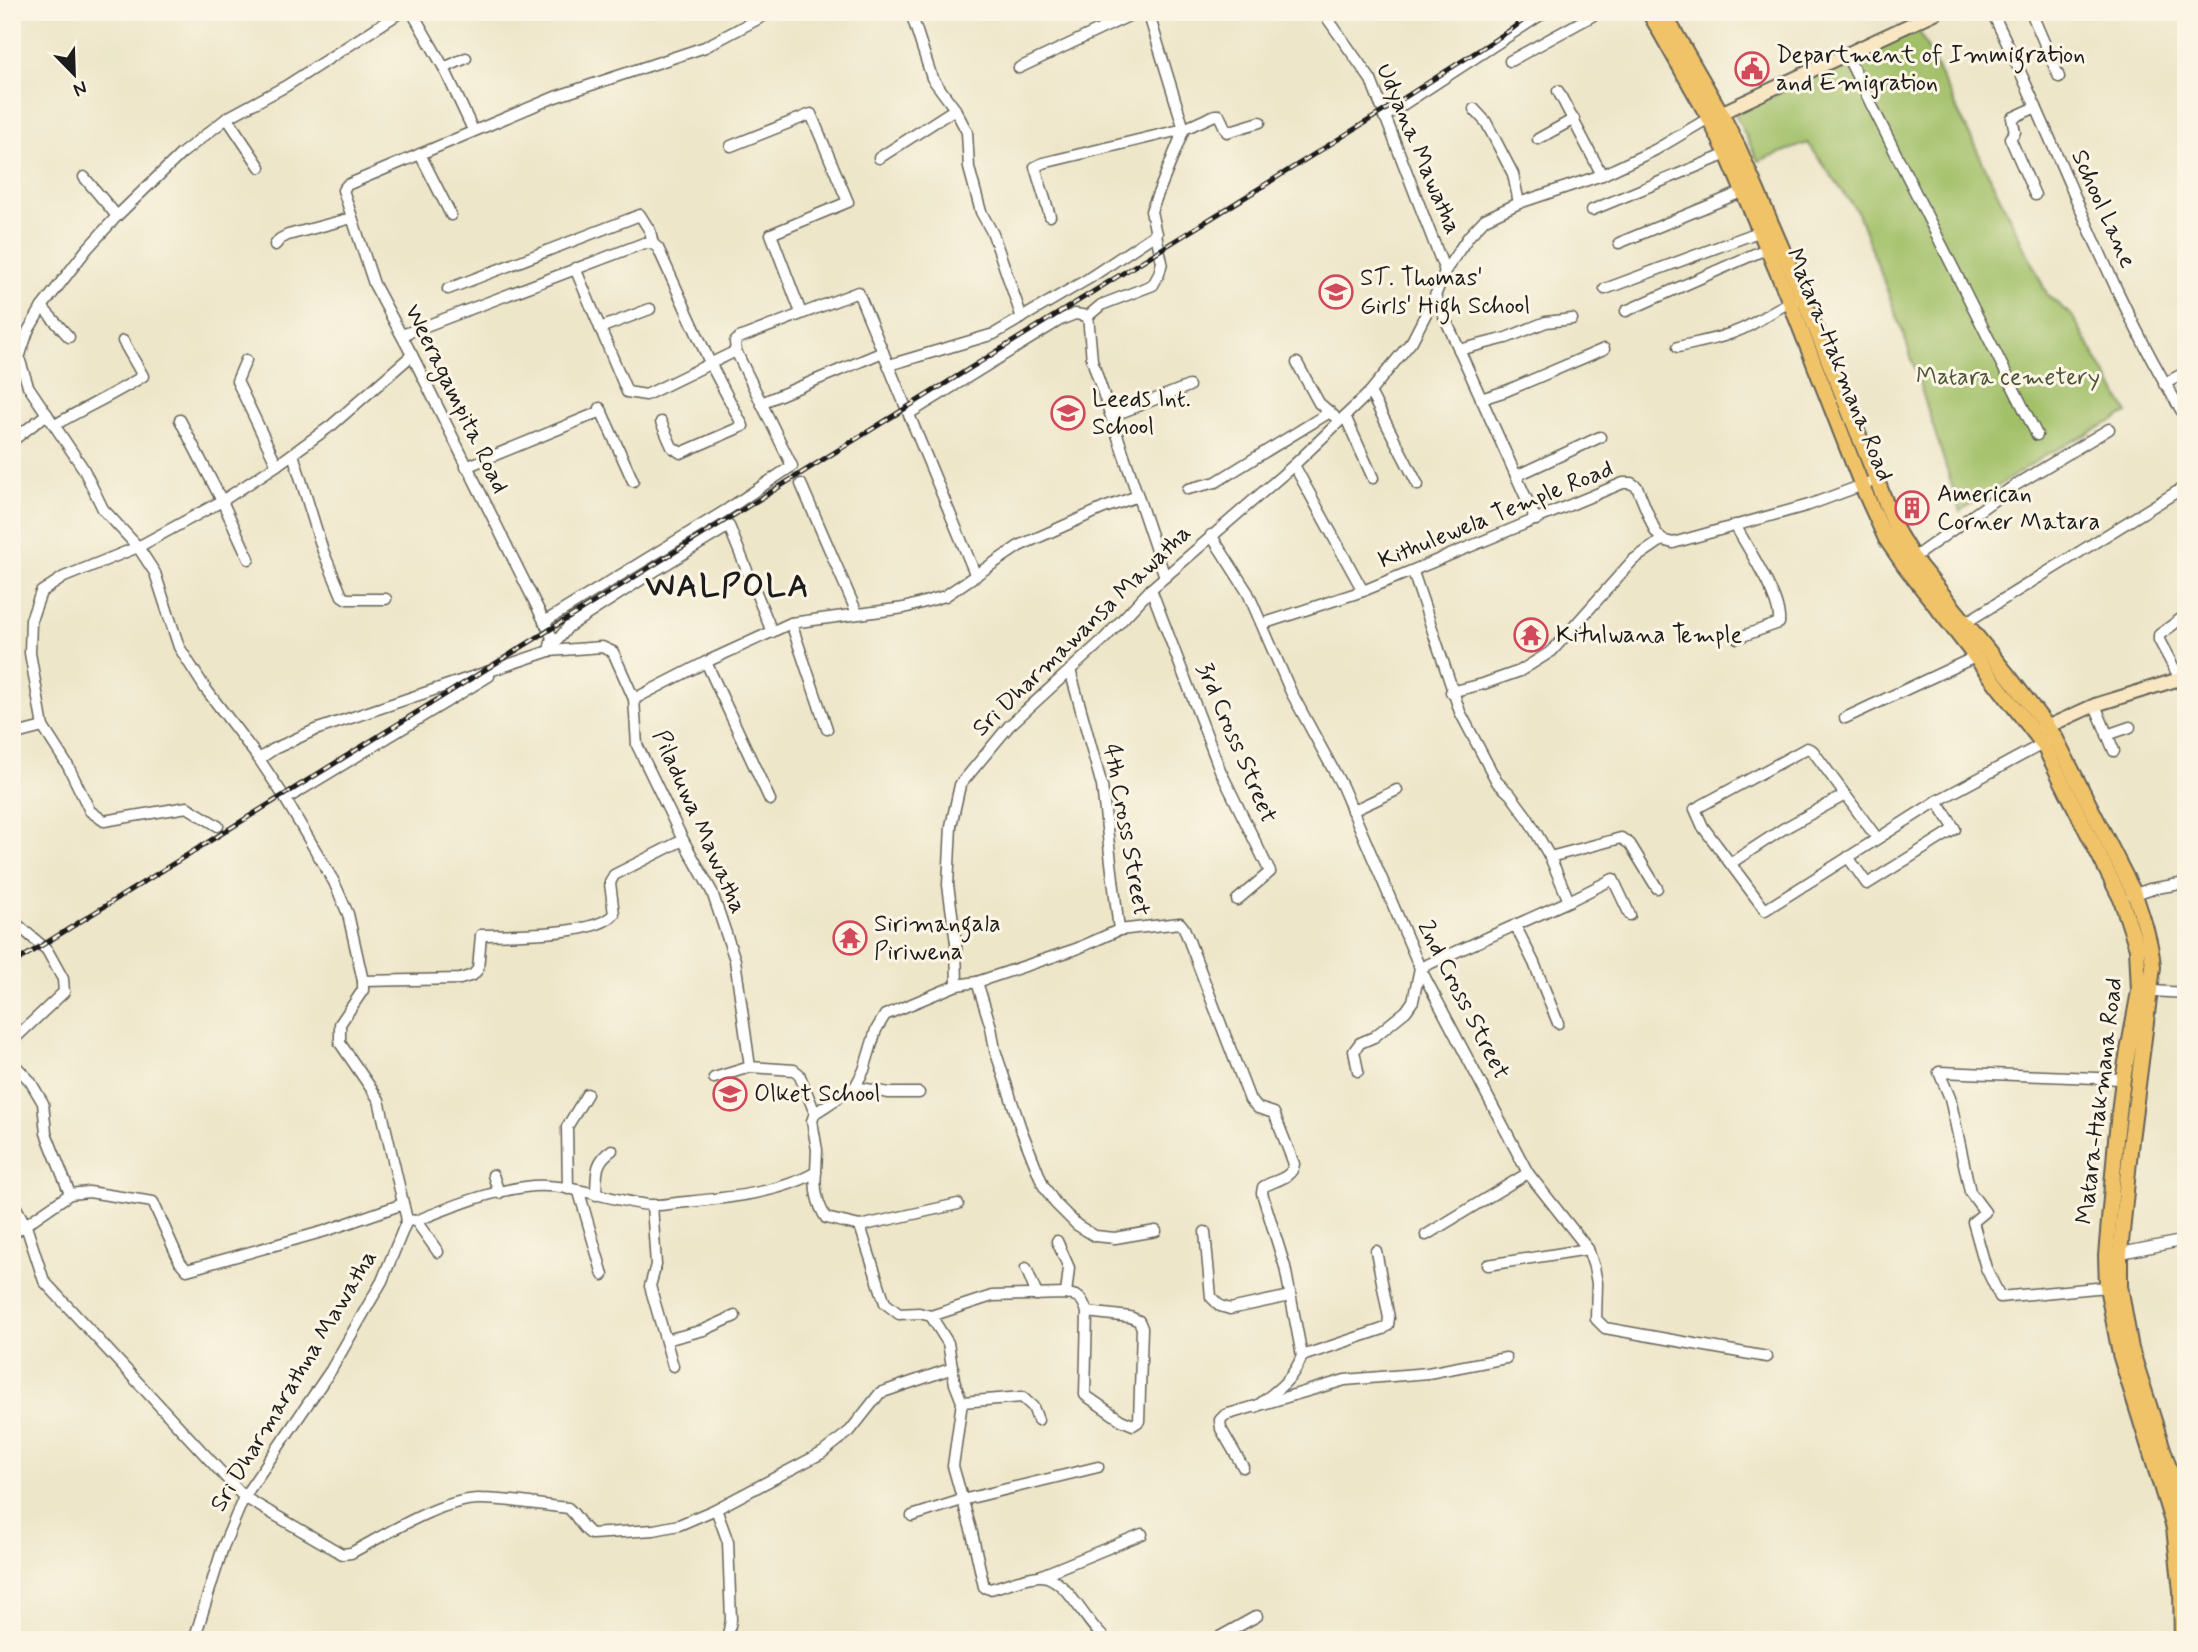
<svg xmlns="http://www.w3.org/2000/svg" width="2198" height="1652" font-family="Mynerve,sans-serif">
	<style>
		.green { fill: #a1c068; stroke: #5e6e42; stroke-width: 2 }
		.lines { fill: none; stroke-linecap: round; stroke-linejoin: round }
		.street-casing { stroke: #656359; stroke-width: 13 }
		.secondary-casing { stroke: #656359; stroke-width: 16 }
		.primary-casing { stroke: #656359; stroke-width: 18 }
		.street { stroke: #fff; stroke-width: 10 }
		.secondary { stroke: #f9e7c3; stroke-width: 12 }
		.primary { stroke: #f1c369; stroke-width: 14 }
		.rail-casing { stroke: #1c1c1c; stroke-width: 5 }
		.rail { stroke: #fcf5e5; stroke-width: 2.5; stroke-dasharray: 8; stroke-linecap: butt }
		.labels { text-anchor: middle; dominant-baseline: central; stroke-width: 6; stroke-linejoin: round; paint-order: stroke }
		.poi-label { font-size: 24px; fill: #1c1c1c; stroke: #fcf5e5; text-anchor: start }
		.street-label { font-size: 24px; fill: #1c1c1c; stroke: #fcf5e5 }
		.park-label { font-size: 24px; fill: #4b5537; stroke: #fcf5e5 }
		.district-label { font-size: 32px; font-weight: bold; letter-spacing: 2px; fill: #1c1c1c; stroke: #fcf5e5 }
	</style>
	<rect width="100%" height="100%" fill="#fcf5e5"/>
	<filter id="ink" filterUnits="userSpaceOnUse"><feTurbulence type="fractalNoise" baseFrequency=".0143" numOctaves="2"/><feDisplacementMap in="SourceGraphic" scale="14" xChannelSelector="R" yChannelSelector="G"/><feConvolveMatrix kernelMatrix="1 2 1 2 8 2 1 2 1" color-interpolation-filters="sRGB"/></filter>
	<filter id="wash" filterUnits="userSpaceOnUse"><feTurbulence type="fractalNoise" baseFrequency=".00686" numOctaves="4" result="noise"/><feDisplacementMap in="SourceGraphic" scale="28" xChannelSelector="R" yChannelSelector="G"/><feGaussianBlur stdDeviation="1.57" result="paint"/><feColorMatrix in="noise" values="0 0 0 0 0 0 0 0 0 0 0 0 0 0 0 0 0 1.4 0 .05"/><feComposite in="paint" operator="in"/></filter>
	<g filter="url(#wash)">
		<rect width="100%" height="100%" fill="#ede6c9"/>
		<polygon class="green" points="1918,29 2048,296 2072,316 2128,413 2044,456 1960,511 1904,335 1858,213 1808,143 1758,161 1735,114"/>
	</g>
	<g filter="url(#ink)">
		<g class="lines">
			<defs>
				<g id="street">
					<polyline points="412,12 444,68 473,130"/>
					<polyline points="908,12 912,16 932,78 955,109 967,132 969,168 981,212 993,234 1022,318"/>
					<polyline points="1148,12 1184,129 1151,211 1162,262 1159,274 1153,285 1101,305 1088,316 1092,360 1165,577"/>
					<polyline points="1323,12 1371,80 1445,271"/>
					<path d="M1992 12C2059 147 2106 290 2186 418"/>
					<polyline points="2031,12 2059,77"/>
					<polyline points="2184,12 2186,15"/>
					<polyline points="1846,54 2037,435"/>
					<polyline points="1510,61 1599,12"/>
					<polyline points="444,68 466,58"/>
					<polyline points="1019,68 1137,12"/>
					<polyline points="1558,91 1602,175"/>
					<polyline points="1474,109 1486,122 1513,174 1519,203"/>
					<polyline points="1384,117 1545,12"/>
					<polyline points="227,118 260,167"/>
					<polyline points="1538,139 1574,119"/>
					<polyline points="731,146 811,114 848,202 771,234 801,313"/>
					<polyline points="420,154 451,215"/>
					<polyline points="879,158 955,109"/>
					<polyline points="84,177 117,216"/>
					<polyline points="2035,195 2010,138 2015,132 2012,118 2036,107"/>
					<polyline points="1592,210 1727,154"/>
					<polyline points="1050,216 1035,167 1043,163 1184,129 1215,115 1219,115 1227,132 1260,122"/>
					<polyline points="1619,243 1744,191"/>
					<polyline points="275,245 280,239 288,235 352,218"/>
					<polyline points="575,268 627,392 646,395 736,351"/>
					<polyline points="448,289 640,215 650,231 653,244"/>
					<polyline points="1605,289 1761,231"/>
					<polyline points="1435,296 1536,520"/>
					<polyline points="42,307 69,337"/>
					<polyline points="1626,311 1768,248"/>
					<polyline points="600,328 650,309"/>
					<polyline points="402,335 644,243 653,244 658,248 711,365 743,426 681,453 672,447 661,422"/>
					<path d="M1678 347C1704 341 1734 336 1757 321 1770 313 1782 305 1796 300"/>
					<polyline points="1459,350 1506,338 1546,322 1572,319"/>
					<polyline points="246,360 237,381 277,465"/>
					<polyline points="1297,363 1319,403 1334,416"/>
					<polyline points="889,365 994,334 1088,279 1157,233"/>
					<polyline points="2164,384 2186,372"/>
					<polyline points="1370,392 1418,485"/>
					<polyline points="1481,399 1506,391 1604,349"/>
					<polyline points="761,403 883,352"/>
					<polyline points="600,408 633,481"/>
					<polyline points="910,413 1060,320 1075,314 1088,316"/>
					<polyline points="1112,416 1189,386"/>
					<polyline points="1345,416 1373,478"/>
					<polyline points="180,420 222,501 249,559"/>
					<path d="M55 425C84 408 115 394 143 376L123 341"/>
					<polyline points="12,441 47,414"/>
					<polyline points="293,454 323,551 342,596 347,599 386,599"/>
					<polyline points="1294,465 1363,591"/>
					<polyline points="466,467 602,411"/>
					<polyline points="1516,476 1600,437"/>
					<polyline points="801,484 857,613"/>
					<polyline points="1188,489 1216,482 1330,412"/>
					<path d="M1735 525C1747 547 1782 600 1779 623L1737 638"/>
					<polyline points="1211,535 1248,593 1291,692 1342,786 1420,968 1528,1173 1588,1249 1594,1267 1597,1283 1596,1319 1605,1328 1767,1357"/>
					<polyline points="1913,558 2011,488 2109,429"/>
					<polyline points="1413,572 1460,712 1497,782 1510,794 1527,817 1550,857 1569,901"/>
					<polyline points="1151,589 1220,770 1270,872 1237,900"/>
					<polyline points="544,622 728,509 792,466 736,351 735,342 739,338 858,292 976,576"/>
					<polyline points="791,623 827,729"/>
					<polyline points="1965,623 2186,486"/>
					<polyline points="1262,624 1363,591 1623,483 1631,483 1637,487 1655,531 1662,540 1673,543 1809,505 1876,480"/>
					<polyline points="553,646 568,627 645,577 729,526 772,632"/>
					<polyline points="549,651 552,637 412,355 374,284 343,190 347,185 555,97 705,47 771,12"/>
					<polyline points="706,662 770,800"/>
					<path d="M1070 670 1102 786 1119 930 1180 923 1184 928 1250 1100 1258 1108 1274 1113 1294 1164C1292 1179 1274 1180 1263 1187L1262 1193 1285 1267 1302 1356C1293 1380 1276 1391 1256 1407"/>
					<polyline points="1451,692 1483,684 1520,671 1552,651 1633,560 1662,540"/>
					<polyline points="2184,692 2180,679 2159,640 2159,635 2186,615"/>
					<polyline points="634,699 706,662 791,623 904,608 945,596 1019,546 1104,508 1138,496"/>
					<polyline points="2095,705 2114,751"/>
					<polyline points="1845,718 1975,657"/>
					<polyline points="12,735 43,727"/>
					<polyline points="2107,735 2130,727"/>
					<polyline points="259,759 274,749 315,730 549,651 602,647 613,652 634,699 637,745 683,840 712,892 735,960 750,1067 794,1070 799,1074 815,1113"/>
					<polyline points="286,799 489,676"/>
					<polyline points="1352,811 1397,790"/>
					<polyline points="218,826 187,807 104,821 90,811 68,766 43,727 30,653 31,620 41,592 64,577 138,547 222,501 277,465 332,425 412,355"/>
					<polyline points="1877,838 1813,751 1807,748 1695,809 1703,827 1765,910 1937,801 2048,741"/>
					<polyline points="1550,857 1621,838 1630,844 1657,888"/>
					<polyline points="1848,857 1867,884 1955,829 1937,801"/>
					<polyline points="1731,863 1783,829 1845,795"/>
					<polyline points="2132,895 2150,889 2186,883"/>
					<polyline points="12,920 47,950 63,979 64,992 12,1041"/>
					<polyline points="1515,925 1534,963 1558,1023"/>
					<path d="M363 981 460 979 473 975 478 969 481 935C511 934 595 936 614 914L610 883 614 875 683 840"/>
					<polyline points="977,982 991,1027 995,1050 1021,1129 1043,1185 1055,1203 1077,1225 1095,1236 1115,1238 1156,1231"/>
					<polyline points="957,985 977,982 1076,949 1119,930"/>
					<polyline points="2152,991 2186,993"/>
					<polyline points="12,1062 30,1081 43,1103 46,1133 70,1194"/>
					<polyline points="1358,1071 1354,1051 1360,1043 1374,1037 1406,1011 1413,1001 1420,968 1569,901 1613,879 1630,915"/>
					<polyline points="714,1078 750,1067"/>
					<polyline points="855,1087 889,1093 919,1093"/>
					<path d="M816 1172C814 1188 818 1205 826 1218L860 1226 958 1204"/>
					<polyline points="493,1175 499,1193"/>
					<polyline points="568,1189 567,1127 587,1094"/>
					<polyline points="579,1192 603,1275"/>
					<path d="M596 1195C597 1175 594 1162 612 1150"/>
					<path d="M12 1200 26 1226 44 1281 244 1497 342 1554 351 1553C385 1535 443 1498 481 1499 510 1499 539 1505 568 1508 579 1517 580 1527 591 1534L654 1530 679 1525 716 1509 822 1453 850 1431 880 1393 953 1368"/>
					<polyline points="652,1205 656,1265 650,1286 673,1366"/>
					<path d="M407 1220 416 1221C453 1206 492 1190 533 1186 568 1183 613 1201 649 1205 661 1206 675 1203 686 1202 726 1198 781 1193 816 1172L817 1150 812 1121 815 1113 855 1087 864 1070 876 1030 885 1015 957 985 956 943 948 885 951 826 960 785 1009 726 1105 638 1151 589 1294 465 1370 392 1412 341 1435 296 1445 271 1469 236 1485 219 1519 203 1602 175 1655 150 1709 118"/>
					<polyline points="416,1221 438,1252"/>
					<path d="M860 1226 885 1303 899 1314 919 1313 931 1316 948 1343 955 1384 962 1402 953 1466 972 1533 984 1587 990 1589C1006 1585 1023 1577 1039 1576 1066 1574 1086 1626 1107 1640"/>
					<polyline points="1205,1232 1211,1297 1220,1306 1230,1309 1290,1296"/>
					<polyline points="12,1234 70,1194 89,1192 153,1202 180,1262 187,1270 325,1231 403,1204"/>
					<polyline points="1426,1235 1528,1173"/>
					<polyline points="1057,1241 1069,1268 1066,1294"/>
					<polyline points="2116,1254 2186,1240"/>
					<polyline points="1488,1265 1588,1249"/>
					<polyline points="1026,1268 1037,1295"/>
					<polyline points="2107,1287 2000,1297 1986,1268 1973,1222 1985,1212 1970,1192 1950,1098 1939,1072 2123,1079"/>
					<path d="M931 1316 992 1296 1066 1294C1080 1295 1083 1300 1087 1312L1130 1317 1139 1321 1142 1328 1139 1421 1133 1425 1121 1420 1085 1395 1087 1312"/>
					<polyline points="666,1340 704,1330 735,1316"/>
					<polyline points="1302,1356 1383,1329 1388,1325 1389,1318 1376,1251"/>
					<polyline points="962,1402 1022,1397 1033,1407 1038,1420"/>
					<polyline points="1243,1467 1221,1429 1220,1420 1225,1415 1345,1380 1428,1373 1506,1358"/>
					<polyline points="716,1509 728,1542 731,1620 727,1640"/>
					<polyline points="912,1516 962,1500 1098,1467"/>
					<polyline points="1042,1575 1142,1534"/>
					<polyline points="194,1640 223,1547 244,1497 331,1370 382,1281 407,1220 379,1100 340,1043 340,1024 363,990 363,981 348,914 334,882 283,795 259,759 205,688 179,647 155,573 138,547 103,509 83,468 28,386 19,358 28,331 42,307 87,249 117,216 181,154 227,118 286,86 401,12"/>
					<polyline points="1214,1640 1257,1616"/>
				</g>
				<g id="secondary">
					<polyline points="1712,117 1937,12"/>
					<polyline points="2038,731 2095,705 2186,677"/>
				</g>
				<g id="primary">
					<polyline points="1649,12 1709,118 1727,154 1790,302 1862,486 1886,539 1904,565 2043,744 2121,899 2137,948 2139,991 2123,1079 2116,1139 2106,1256 2107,1287 2120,1354 2174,1528 2181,1591 2182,1640"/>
					<path d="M1663 12 1721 113 1739 149 1803 297 1898 533 1913 558 2011 679 2055 737 2135 895C2143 919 2151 941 2153 967L2131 1140 2120 1253V1286L2131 1349 2186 1521"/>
				</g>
			</defs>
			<use href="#street" class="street-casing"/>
			<use href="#secondary" class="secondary-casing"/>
			<use href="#primary" class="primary-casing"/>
			<use href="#street" class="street"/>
			<use href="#secondary" class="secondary"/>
			<use href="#primary" class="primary"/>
			<defs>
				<polyline id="rail" points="12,964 1382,112 1512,29 1533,12"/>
			</defs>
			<use href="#rail" class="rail-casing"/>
			<use href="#rail" class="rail"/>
		</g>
	</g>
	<defs>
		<symbol id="civic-ring" viewBox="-11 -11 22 22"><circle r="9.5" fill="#fcf5e5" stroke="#d1495b" stroke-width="1.5"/><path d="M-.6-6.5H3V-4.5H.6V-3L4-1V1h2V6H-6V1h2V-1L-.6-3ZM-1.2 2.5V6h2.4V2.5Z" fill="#d1495b"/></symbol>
		<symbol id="school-ring" viewBox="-11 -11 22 22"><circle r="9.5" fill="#fcf5e5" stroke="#d1495b" stroke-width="1.5"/><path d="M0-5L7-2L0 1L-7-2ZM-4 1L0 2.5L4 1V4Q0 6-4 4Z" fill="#d1495b"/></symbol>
		<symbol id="building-ring" viewBox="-11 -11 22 22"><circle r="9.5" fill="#fcf5e5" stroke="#d1495b" stroke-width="1.5"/><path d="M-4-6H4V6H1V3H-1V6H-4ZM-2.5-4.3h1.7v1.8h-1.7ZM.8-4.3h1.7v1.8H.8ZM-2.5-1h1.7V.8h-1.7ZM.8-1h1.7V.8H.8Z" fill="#d1495b"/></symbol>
		<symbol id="temple-ring" viewBox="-11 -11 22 22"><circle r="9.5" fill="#fcf5e5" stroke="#d1495b" stroke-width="1.5"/><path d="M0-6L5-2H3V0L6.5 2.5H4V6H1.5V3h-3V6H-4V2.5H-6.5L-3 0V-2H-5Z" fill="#d1495b"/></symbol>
	</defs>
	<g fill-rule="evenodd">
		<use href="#civic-ring" x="1733" y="50" width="38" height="38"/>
		<use href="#school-ring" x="1317" y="273" width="38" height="38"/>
		<use href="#school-ring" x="1049" y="394" width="38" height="38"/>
		<use href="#building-ring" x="1893" y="489" width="38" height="38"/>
		<use href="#temple-ring" x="1512" y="616" width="38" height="38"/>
		<use href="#temple-ring" x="831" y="919" width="38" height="38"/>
		<use href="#school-ring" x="711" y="1075" width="38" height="38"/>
	</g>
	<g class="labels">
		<g class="poi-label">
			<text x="1776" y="55">Department of Immigration<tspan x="1776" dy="28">and Emigration</tspan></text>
			<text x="1360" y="278">ST. Thomas'<tspan x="1360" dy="28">Girls' High School</tspan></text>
			<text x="1092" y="399">Leeds Int.<tspan x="1092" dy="28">School</tspan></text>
			<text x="1937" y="494">American<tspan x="1937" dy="28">Corner Matara</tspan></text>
			<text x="1556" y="635">Kitulwana Temple</text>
			<text x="874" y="924">Sirimangala<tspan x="874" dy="28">Piriwena</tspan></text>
			<text x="754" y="1094">Olket School</text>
		</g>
		<g class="street-label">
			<text transform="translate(1418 149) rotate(67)">Udyana Mawatha</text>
			<text transform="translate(2103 209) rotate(66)">School Lane</text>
			<text transform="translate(1839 365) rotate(68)">Matara-Hakmana Road</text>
			<text transform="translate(456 399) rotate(64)">Weeragampita Road</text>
			<text transform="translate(1496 515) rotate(-22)">Kithulewela Temple Road</text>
			<text transform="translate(1082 631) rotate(-44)">Sri Dharmawansa Mawatha</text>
			<text transform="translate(1236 743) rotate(67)">3rd Cross Street</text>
			<text transform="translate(699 822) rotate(66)">Piladuwa Mawatha</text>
			<text transform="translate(1126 830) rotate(80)">4th Cross Street</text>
			<text transform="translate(1463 1000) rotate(63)">2nd Cross Street</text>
			<text transform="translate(2100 1101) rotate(-83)">Matara-Hakmana Road</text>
			<text transform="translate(294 1381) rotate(-59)">Sri Dharmarathna Mawatha</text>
		</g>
		<g class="park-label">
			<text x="2008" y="377">Matara cemetery</text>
		</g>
		<g class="district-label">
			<text x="728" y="587">WALPOLA</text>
		</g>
	</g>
	<rect width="2198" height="1652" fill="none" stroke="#fcf5e5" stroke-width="42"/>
	<g transform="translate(74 74) rotate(157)" stroke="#fcf5e5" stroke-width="5" paint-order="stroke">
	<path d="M0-5L12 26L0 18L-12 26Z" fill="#1c1c1c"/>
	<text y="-10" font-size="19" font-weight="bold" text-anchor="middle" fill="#1c1c1c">N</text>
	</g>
</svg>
